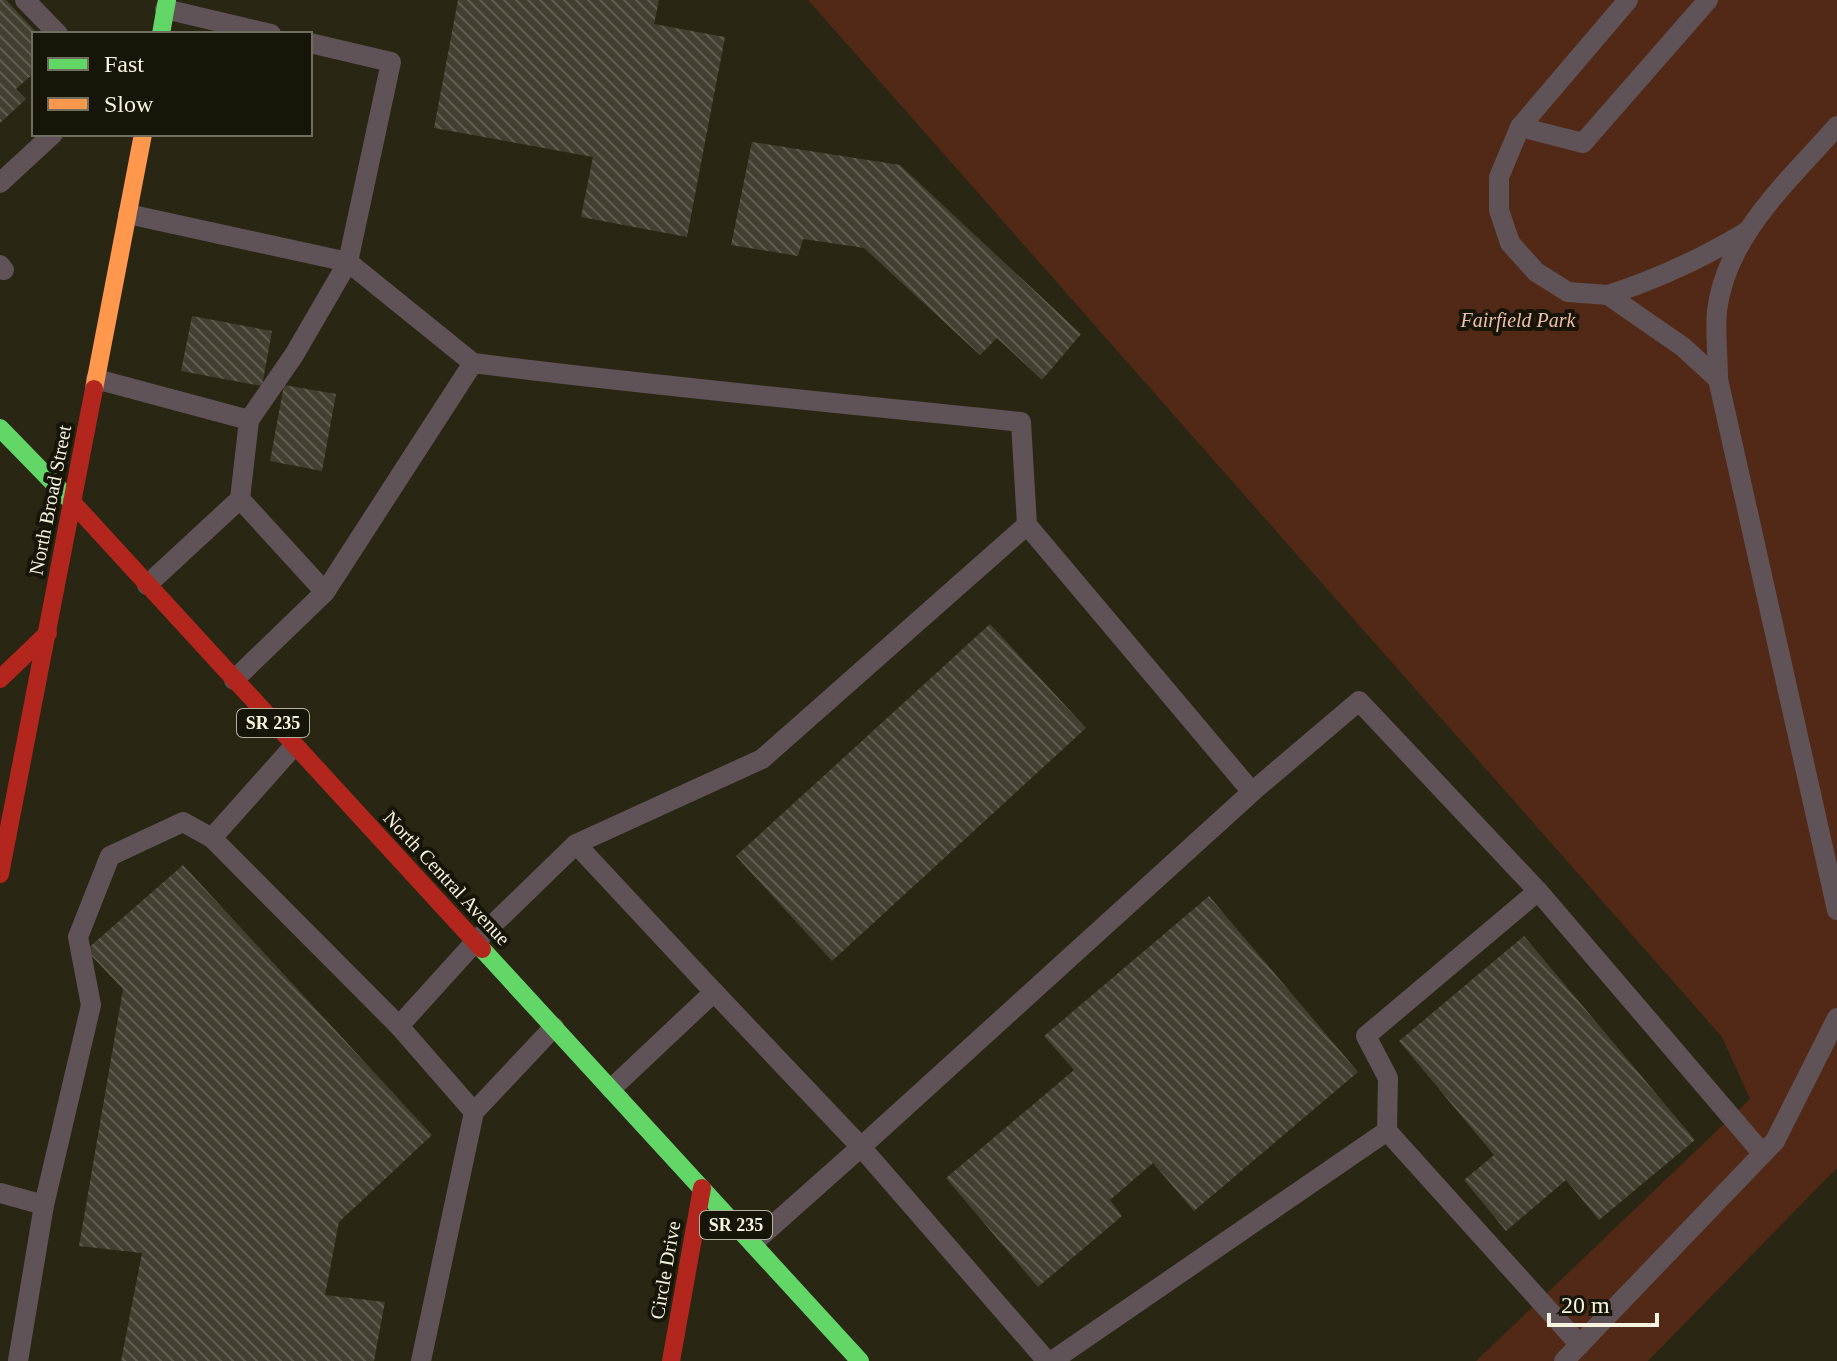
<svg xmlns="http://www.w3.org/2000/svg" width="1837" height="1361" font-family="'Times New Roman',serif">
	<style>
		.green { fill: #522816 }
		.building { fill: url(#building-back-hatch) }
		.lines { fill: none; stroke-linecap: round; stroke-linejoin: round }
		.lane { stroke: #5f5357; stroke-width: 20 }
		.fast { stroke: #63d668; stroke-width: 18 }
		.slow { stroke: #ff974d; stroke-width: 18 }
		.jam { stroke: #b3261e; stroke-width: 18 }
		.labels { text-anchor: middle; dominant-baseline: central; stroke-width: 8; stroke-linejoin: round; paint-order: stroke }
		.shield { fill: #171507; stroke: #b3b19f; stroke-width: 2 }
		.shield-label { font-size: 18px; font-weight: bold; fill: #f6f4e0 }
		.park-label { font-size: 20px; font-style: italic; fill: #efbeac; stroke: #171507 }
		.street-label { font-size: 20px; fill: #f6f4e0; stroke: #171507 }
	</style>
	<defs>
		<pattern id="building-back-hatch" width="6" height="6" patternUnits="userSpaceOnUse" patternTransform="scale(2)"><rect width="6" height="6" fill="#444031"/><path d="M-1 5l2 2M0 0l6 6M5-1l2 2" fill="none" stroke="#605c4f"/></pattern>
	</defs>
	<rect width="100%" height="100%" fill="#292613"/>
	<polygon class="green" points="808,0 1837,0 1837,1168 1648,1361 1476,1361 1750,1099 1722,1037"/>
	<g class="building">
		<polygon points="0,0 6,0 38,34 34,34 34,73 16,89 26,99 0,123"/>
		<polygon points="458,0 659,0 654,24 725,37 687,237 581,217 593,157 434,128"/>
		<polygon points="752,142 900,165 1081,334 1042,380 997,338 980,355 864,248 803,239 798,256 731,245"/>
		<polygon points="192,316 272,331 262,386 181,371"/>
		<polygon points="284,385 336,394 322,471 270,461"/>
		<polygon points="990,624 1086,728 832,961 736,856"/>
		<polygon points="183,865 432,1135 339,1222 325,1295 385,1302 374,1361 121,1361 142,1253 79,1246 123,989 86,950"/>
		<polygon points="1209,896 1358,1072 1194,1211 1153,1163 1110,1200 1122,1216 1038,1287 946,1178 1074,1070 1044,1036"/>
		<polygon points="1524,936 1695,1140 1599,1220 1566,1180 1506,1231 1464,1180 1494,1155 1399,1041"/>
	</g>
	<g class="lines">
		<g class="lane">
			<polyline points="25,0 58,34"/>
			<polyline points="1628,0 1520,127 1583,143 1708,0"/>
			<polyline points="165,9 271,34"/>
			<path d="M1837 126C1790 180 1726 235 1717 311 1715 333 1718 357 1718 379L1837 910"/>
			<polyline points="1520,127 1499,177 1499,210 1510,243 1536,272 1568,292 1608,295"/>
			<polyline points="0,183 53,134"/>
			<polyline points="128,214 348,262 391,62 310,43"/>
			<polyline points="0,265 4,270"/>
			<path d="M473 363C655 386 838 403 1021 422L1027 525"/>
			<polyline points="96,379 249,420 294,355 348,262 473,363 325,592"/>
			<path d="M1718 379 1683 347 1608 295C1658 279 1701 259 1746 232"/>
			<polyline points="240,499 249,420"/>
			<polyline points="147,585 240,499 325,592 234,680"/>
			<polyline points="1252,792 1359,701 1538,891"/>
			<polyline points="212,838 294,746"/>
			<polyline points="576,844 714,992 611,1089"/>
			<polyline points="399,1026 476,941 576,844 762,759 1027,525 1252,792 861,1147 714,992"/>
			<polyline points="0,1193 44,1205"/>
			<polyline points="753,1243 861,1147 1047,1361"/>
			<polyline points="1580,1345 1387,1131 1388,1078 1366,1036 1538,891 1763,1154"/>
			<polyline points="18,1361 44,1205 91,1005 78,937 110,856 183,822 212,838 399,1026 474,1112"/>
			<polyline points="421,1361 474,1112 554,1027"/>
			<polyline points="1052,1361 1387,1131"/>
			<polyline points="1564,1361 1775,1141 1837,1018"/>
		</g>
		<g class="fast">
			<polyline points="161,34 167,0"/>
			<polyline points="0,428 72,502"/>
			<polyline points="482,949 860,1361"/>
		</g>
		<polyline class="slow" points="94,389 143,134"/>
		<g class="jam">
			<polyline points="72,502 482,949"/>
			<polyline points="0,679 48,633"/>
			<polyline points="0,874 94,389"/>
			<polyline points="671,1361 702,1188"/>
		</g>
	</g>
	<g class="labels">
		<g class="shield">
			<rect x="237" y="709" width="72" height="28" rx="6"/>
			<rect x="700" y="1211" width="72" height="28" rx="6"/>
		</g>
		<g class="shield-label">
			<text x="273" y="723">SR 235</text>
			<text x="736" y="1225">SR 235</text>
		</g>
		<g class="park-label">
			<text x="1518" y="320">Fairfield Park</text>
		</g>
		<g class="street-label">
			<text transform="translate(50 500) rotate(-79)">North Broad Street</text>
			<text transform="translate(447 878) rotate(47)">North Central Avenue</text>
			<text transform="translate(665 1270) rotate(-80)">Circle Drive</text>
		</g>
	</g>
	<rect x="32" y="32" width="280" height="104" fill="#171507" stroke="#706e5e" stroke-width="2"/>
	<rect x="48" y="58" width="40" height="12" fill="#63d668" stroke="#706e5e" stroke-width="2"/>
	<text x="104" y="72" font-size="24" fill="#f6f4e0">Fast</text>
	<rect x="48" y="98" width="40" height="12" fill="#ff974d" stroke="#706e5e" stroke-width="2"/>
	<text x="104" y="112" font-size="24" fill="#f6f4e0">Slow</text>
	<path d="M1549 1313v12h108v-12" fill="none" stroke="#f6f4e0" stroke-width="4"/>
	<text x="1561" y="1313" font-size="24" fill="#f6f4e0" stroke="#171507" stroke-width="6" paint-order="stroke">20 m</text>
</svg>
